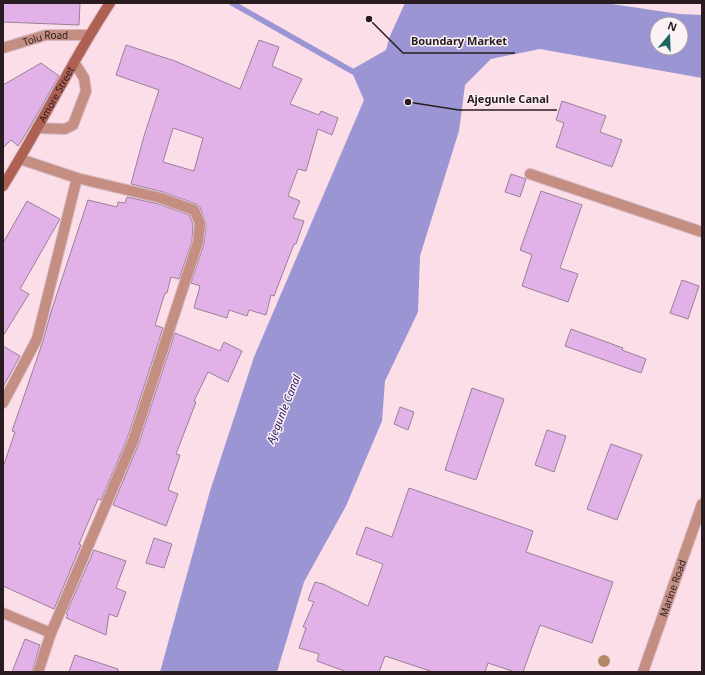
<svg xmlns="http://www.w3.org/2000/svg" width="705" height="675" font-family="'Noto Sans',sans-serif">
<rect width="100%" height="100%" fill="#fcdee8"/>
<!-- water -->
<path fill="#9b95d4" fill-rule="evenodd" d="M 405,3 L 605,3 L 679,14 L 702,15 L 702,78 L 540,49 L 491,59 L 465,85 L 459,131 L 420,256 L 418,312 L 385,381 L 382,421 L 346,506 L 304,582 L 277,672 L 160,672 L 210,491 L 254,357 L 364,100 L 351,70 L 386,50 L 390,36 ZM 657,24 L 681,24 L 681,48 L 657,48 Z"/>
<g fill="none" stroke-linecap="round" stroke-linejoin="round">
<!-- stream -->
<path stroke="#9b95d4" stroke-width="5.5" d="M 232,3 L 357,74"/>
</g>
<!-- building -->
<g fill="#e1b1e8" stroke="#98829a" fill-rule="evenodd">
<path d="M 3,3 L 80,3 L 79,25 L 3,22 Z"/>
<path d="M 259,40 L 279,47 L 272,66 L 302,79 L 290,104 L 319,115 L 321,111 L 338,118 L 332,135 L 318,129 L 306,171 L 298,169 L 288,196 L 300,201 L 293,218 L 304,221 L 296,244 L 294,244 L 274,296 L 271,295 L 266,315 L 249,310 L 247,316 L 229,310 L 227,318 L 194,308 L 200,286 L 191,283 L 204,244 L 206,224 L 200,207 L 196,204 L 163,192 L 131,184 L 144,136 L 159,90 L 116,75 L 126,45 L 175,61 L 240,89 ZM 173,128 L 203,138 L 194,171 L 163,162 Z"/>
<path d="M 41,63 L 59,76 L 27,132 L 18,146 L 11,140 L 3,148 L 3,85 Z"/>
<path d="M 562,101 L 606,116 L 600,132 L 622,140 L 612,167 L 556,147 L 564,123 L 556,120 Z"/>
<path d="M 511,174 L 526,179 L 520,197 L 505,192 Z"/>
<path d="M 541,191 L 582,205 L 560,268 L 578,274 L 568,302 L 522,286 L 532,255 L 520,250 Z"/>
<path d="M 127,197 L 159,204 L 189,215 L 193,224 L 192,241 L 179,279 L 171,277 L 167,293 L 165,293 L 155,325 L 163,328 L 127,439 L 101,500 L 98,499 L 79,544 L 81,545 L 54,609 L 3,586 L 3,467 L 15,432 L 12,431 L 43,341 L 51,312 L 88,200 L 117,207 L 118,202 L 125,203 Z"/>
<path d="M 27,201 L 60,219 L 20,289 L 29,294 L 3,336 L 3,243 Z"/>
<path d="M 682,280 L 699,286 L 688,319 L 670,313 Z"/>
<path d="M 571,329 L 623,348 L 622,350 L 646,359 L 641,373 L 565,346 Z"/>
<path d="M 175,333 L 220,351 L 224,342 L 242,351 L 228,382 L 208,372 L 194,401 L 196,402 L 176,454 L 180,455 L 168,490 L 178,494 L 166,526 L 113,505 L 139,443 Z"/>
<path d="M 3,346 L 20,356 L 3,387 Z"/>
<path d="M 472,388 L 504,399 L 476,480 L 445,470 Z"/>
<path d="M 400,407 L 414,412 L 408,430 L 394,424 Z"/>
<path d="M 547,430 L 566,436 L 554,472 L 535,465 Z"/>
<path d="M 611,444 L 642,455 L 617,520 L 587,509 Z"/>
<path d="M 409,488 L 533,531 L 526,552 L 613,582 L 592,643 L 540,625 L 523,672 L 515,672 L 488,663 L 485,672 L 433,672 L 385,656 L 379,672 L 347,672 L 317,661 L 319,654 L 299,648 L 306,628 L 303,627 L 314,602 L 308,600 L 315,582 L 323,584 L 368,606 L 383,564 L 356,554 L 366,527 L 392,537 Z"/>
<path d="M 154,538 L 172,544 L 164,568 L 146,563 Z"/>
<path d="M 94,550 L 126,561 L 116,588 L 126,592 L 117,617 L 109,614 L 106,635 L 66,618 L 68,615 L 66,614 Z"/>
<path d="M 25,639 L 40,645 L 32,672 L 12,672 Z"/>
<path d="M 75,655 L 118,669 L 118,672 L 69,672 Z"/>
</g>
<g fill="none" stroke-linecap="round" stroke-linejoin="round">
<!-- lane casing -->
<g stroke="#d6bbc4" stroke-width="12">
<g id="lane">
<path d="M 37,128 L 65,129 L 73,125 L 86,91 L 84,78 L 74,62"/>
<path d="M 530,174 L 702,232"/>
</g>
</g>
<!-- street casing -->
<g stroke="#d6bbc4" stroke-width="12">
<g id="street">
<path id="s1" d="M 3,48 L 46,35 L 89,35"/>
<path d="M 20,159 L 77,178 L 161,198 L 194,210 L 200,223 L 198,242 L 133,441 L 51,633 L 38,672"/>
<path d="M 3,403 L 37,339 L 77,178"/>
<path d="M 3,613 L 51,633"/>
<path id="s2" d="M 643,672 L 702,504"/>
</g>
</g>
<!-- secondary casing -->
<g stroke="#d6bbc4" stroke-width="12">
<g id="secondary">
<path id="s3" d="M 3,186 C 41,126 71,62 110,3"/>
</g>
</g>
<!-- lane -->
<use href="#lane" stroke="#c48e83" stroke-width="10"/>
<!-- street -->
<use href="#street" stroke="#c48e83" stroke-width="10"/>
<!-- secondary -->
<use href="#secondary" stroke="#ae6153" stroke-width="10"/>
</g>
<!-- trees -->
<circle fill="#b28968" cx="604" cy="661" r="6"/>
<g text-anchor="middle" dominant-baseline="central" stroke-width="3" stroke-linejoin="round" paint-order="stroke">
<!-- street labels -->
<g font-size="10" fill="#291c20" stroke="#faf2f5">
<text stroke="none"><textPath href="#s1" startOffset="44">Tolu Road</textPath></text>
<text stroke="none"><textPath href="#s3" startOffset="106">Amore Street</textPath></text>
<text stroke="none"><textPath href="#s2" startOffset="89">Marine Road</textPath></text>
</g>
<!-- water labels -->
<g font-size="11" font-style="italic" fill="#2c1962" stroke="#faf2f5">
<text transform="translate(283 409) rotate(-68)">Ajegunle Canal</text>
</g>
</g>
<!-- callouts -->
<path fill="none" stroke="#291c20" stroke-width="1.5" d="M369 19L403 53H515M408 102L459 110H557"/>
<g fill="#291c20" stroke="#faf2f5" stroke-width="1.5">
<circle cx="369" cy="19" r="4"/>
<circle cx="408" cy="102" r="4"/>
</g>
<g font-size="11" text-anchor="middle" font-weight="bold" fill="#291c20" stroke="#faf2f5" stroke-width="3" stroke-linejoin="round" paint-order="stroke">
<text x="459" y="45">Boundary Market</text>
<text x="508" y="103">Ajegunle Canal</text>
</g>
<!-- border -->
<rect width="705" height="675" fill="none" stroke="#291c20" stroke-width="8"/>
<!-- north arrow -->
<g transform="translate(669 36) rotate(19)"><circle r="19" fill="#faf2f5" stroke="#a69ca0"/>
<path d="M0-3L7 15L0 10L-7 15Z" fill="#1c6760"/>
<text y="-6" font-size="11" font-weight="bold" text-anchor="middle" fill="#291c20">N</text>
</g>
</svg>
